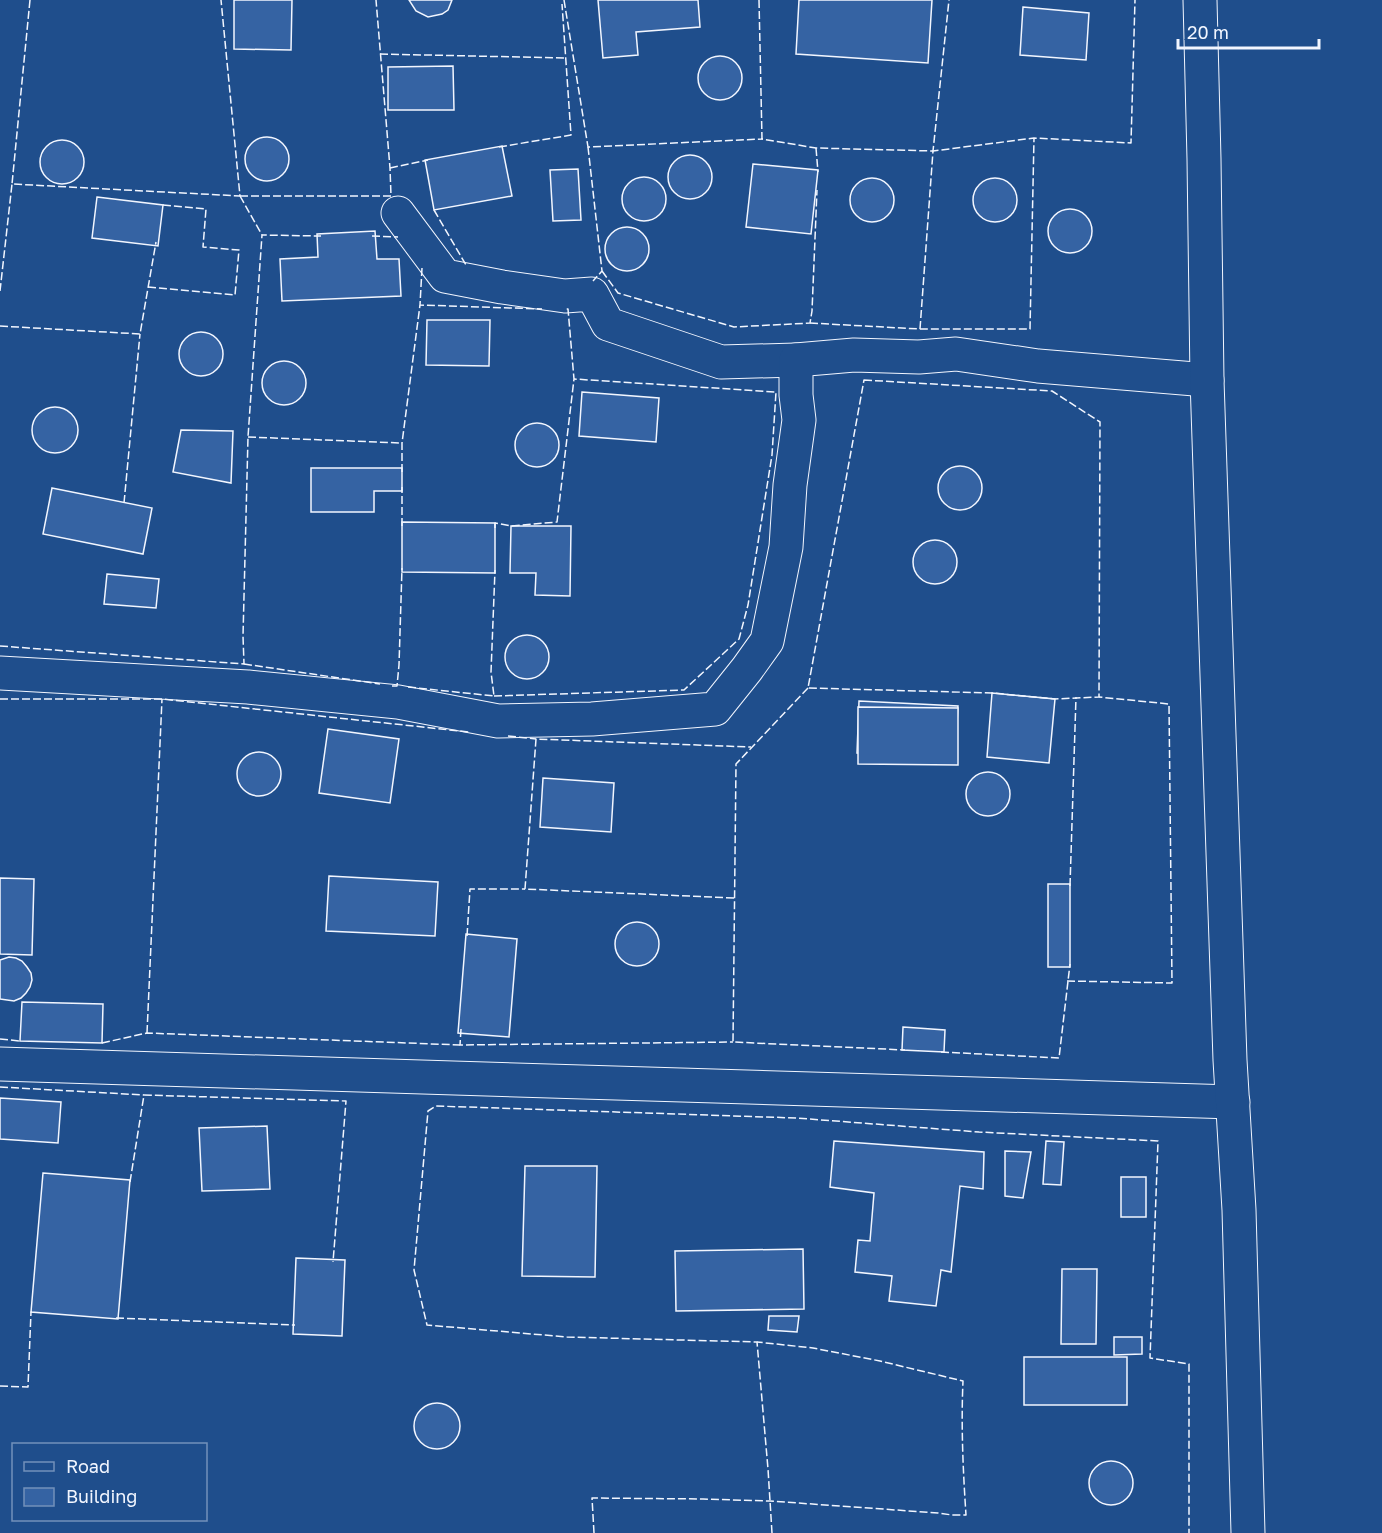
<svg xmlns="http://www.w3.org/2000/svg" width="1382" height="1533" font-family="'Golos Text',sans-serif">
<rect width="100%" height="100%" fill="#1f4e8c"/>
<!-- building -->
<g fill="#3563a3" stroke="#f2f6ff" stroke-width="1.5">
<path d="M 234,0 L 292,0 L 291,50 L 234,49 Z"/>
<path d="M 409,0 L 452,0 L 448,10 L 442,14 L 428,17 L 416,11 Z"/>
<path d="M 598,0 L 698,0 L 700,27 L 636,32 L 638,55 L 603,58 Z"/>
<path d="M 799,0 L 932,0 L 928,63 L 796,54 Z"/>
<path d="M 1023,7 L 1089,13 L 1086,60 L 1020,55 Z"/>
<circle cx="720" cy="78" r="22"/>
<path d="M 453,66 L 454,110 L 388,110 L 388,67 Z"/>
<circle cx="267" cy="159" r="22"/>
<circle cx="62" cy="162" r="22"/>
<path d="M 502,146 L 512,196 L 434,210 L 425,160 Z"/>
<circle cx="690" cy="177" r="22"/>
<path d="M 753,164 L 818,170 L 811,234 L 746,227 Z"/>
<path d="M 578,169 L 581,220 L 553,221 L 550,170 Z"/>
<circle cx="644" cy="199" r="22"/>
<circle cx="995" cy="200" r="22"/>
<circle cx="872" cy="200" r="22"/>
<path d="M 97,197 L 163,205 L 158,246 L 92,238 Z"/>
<circle cx="1070" cy="231" r="22"/>
<circle cx="627" cy="249" r="22"/>
<path d="M 375,231 L 377,259 L 399,259 L 401,296 L 282,301 L 280,259 L 318,257 L 317,234 Z"/>
<path d="M 427,320 L 490,320 L 489,366 L 426,365 Z"/>
<circle cx="201" cy="354" r="22"/>
<circle cx="284" cy="383" r="22"/>
<path d="M 582,392 L 659,398 L 656,442 L 579,436 Z"/>
<circle cx="55" cy="430" r="23"/>
<circle cx="537" cy="445" r="22"/>
<path d="M 181,430 L 233,431 L 231,483 L 173,472 Z"/>
<circle cx="960" cy="488" r="22"/>
<path d="M 311,468 L 402,468 L 402,491 L 374,491 L 374,512 L 311,512 Z"/>
<path d="M 52,488 L 152,508 L 143,554 L 43,534 Z"/>
<path d="M 402,522 L 495,523 L 495,573 L 402,572 Z"/>
<path d="M 511,526 L 571,526 L 570,596 L 535,595 L 536,573 L 510,573 Z"/>
<circle cx="935" cy="562" r="22"/>
<path d="M 107,574 L 159,579 L 156,608 L 104,604 Z"/>
<circle cx="527" cy="657" r="22"/>
<path d="M 992,693 L 1055,699 L 1049,763 L 987,757 Z"/>
<path d="M 859,701 L 958,706 L 955,757 L 857,753 Z"/>
<path d="M 858,707 L 958,708 L 958,765 L 858,764 Z"/>
<path d="M 328,729 L 399,739 L 390,803 L 319,793 Z"/>
<circle cx="259" cy="774" r="22"/>
<circle cx="988" cy="794" r="22"/>
<path d="M 543,778 L 614,783 L 611,832 L 540,827 Z"/>
<path d="M 329,876 L 438,882 L 435,936 L 326,931 Z"/>
<path d="M 0,878 L 34,879 L 32,955 L 0,954 Z"/>
<rect x="1048" y="884" width="22" height="83"/>
<circle cx="637" cy="944" r="22"/>
<path d="M 466,934 L 517,939 L 509,1037 L 458,1033 Z"/>
<path d="M 9,957 L 16,958 L 22,961 L 27,967 L 31,973 L 32,980 L 30,987 L 26,993 L 21,998 L 14,1001 L 0,999 L 0,960 Z"/>
<path d="M 22,1002 L 103,1004 L 102,1043 L 20,1041 Z"/>
<path d="M 903,1027 L 945,1030 L 944,1052 L 902,1050 Z"/>
<path d="M 0,1098 L 61,1102 L 58,1143 L 0,1139 Z"/>
<path d="M 267,1126 L 270,1189 L 202,1191 L 199,1128 Z"/>
<path d="M 834,1141 L 984,1152 L 983,1189 L 960,1186 L 951,1272 L 941,1270 L 936,1306 L 889,1301 L 892,1276 L 855,1272 L 858,1240 L 870,1241 L 874,1193 L 830,1187 Z"/>
<path d="M 1046,1141 L 1064,1142 L 1061,1185 L 1043,1184 Z"/>
<path d="M 1005,1151 L 1031,1152 L 1023,1198 L 1005,1196 Z"/>
<path d="M 525,1166 L 597,1166 L 595,1277 L 522,1276 Z"/>
<path d="M 43,1173 L 130,1180 L 118,1319 L 31,1312 Z"/>
<rect x="1121" y="1177" width="25" height="40"/>
<path d="M 803,1249 L 804,1309 L 676,1311 L 675,1251 Z"/>
<path d="M 296,1258 L 345,1260 L 342,1336 L 293,1334 Z"/>
<path d="M 1062,1269 L 1097,1269 L 1096,1344 L 1061,1344 Z"/>
<path d="M 769,1316 L 799,1316 L 797,1332 L 768,1330 Z"/>
<path d="M 1114,1337 L 1142,1337 L 1142,1354 L 1114,1355 Z"/>
<rect x="1024" y="1357" width="103" height="48"/>
<circle cx="437" cy="1426" r="23"/>
<circle cx="1111" cy="1483" r="22"/>
</g>
<g fill="none" stroke-linecap="round" stroke-linejoin="round">
<!-- minor casing -->
<g stroke="#f2f6ff" stroke-width="35">
<g id="minor">
<path d="M 398,213 L 445,276 L 502,287 L 565,296 L 592,294 L 608,324 L 721,362 L 796,360"/>
<path d="M 0,673 L 248,687 L 398,702 L 498,721 L 592,719 L 715,709 L 747,669 L 767,641 L 786,547 L 790,485 L 799,420 L 796,395 L 796,360 L 854,355 L 919,357 L 956,354 L 1038,366 L 1207,380"/>
<path d="M 0,1064 L 1233,1102"/>
</g>
</g>
<!-- tertiary casing -->
<g stroke="#f2f6ff" stroke-width="35">
<path id="tertiary" d="M 1200,0 L 1204,159 L 1207,380 L 1230,1060 L 1239,1210 L 1248,1533"/>
</g>
<!-- minor -->
<use href="#minor" stroke="#1f4e8c" stroke-width="33"/>
<!-- tertiary -->
<use href="#tertiary" stroke="#1f4e8c" stroke-width="33"/>
<!-- fence -->
<g stroke="#f2f6ff" stroke-width="1.5" stroke-dasharray="8 3" stroke-linecap="butt">
<path d="M 30,0 L 12,184 L 240,196 L 221,0"/>
<path d="M 564,0 L 588,147 L 762,139 L 762,138"/>
<path d="M 759,0 L 762,139 L 816,148 L 933,151 L 949,0"/>
<path d="M 380,54 L 565,58"/>
<path d="M 499,147 L 571,135 L 562,4"/>
<path d="M 588,147 L 602,271 L 593,281"/>
<path d="M 816,148 L 818,172"/>
<path d="M 390,168 L 428,160"/>
<path d="M 240,196 L 391,196 L 390,168 L 376,0"/>
<path d="M 240,196 L 262,235"/>
<path d="M 434,210 L 466,265 L 468,265"/>
<path d="M 372,236 L 398,237"/>
<path d="M 422,268 L 420,305 L 542,309"/>
<path d="M 602,271 L 618,293 L 734,327 L 810,323 L 812,311 L 817,190"/>
<path d="M 148,287 L 235,295 L 239,250 L 203,247 L 206,209 L 163,205"/>
<path d="M 0,291 L 12,184"/>
<path d="M 810,323 L 920,329 L 1030,329 L 1034,138"/>
<path d="M 0,326 L 140,334 L 156,242"/>
<path d="M 920,329 L 933,151 L 1034,138 L 1131,143 L 1135,0"/>
<path d="M 864,380 L 1052,391 L 1100,422 L 1099,697 L 1055,699 L 992,693 L 808,688 Z"/>
<path d="M 248,437 L 402,443"/>
<path d="M 402,472 L 402,443 L 420,305"/>
<path d="M 124,503 L 140,334"/>
<path d="M 402,526 L 402,487"/>
<path d="M 495,528 L 495,523 L 511,526 L 557,522 L 574,379 L 568,309 L 566,309"/>
<path d="M 0,646 L 244,664 L 243,636 L 248,437 L 262,235 L 321,236"/>
<path d="M 244,664 L 380,684"/>
<path d="M 392,686 L 397,686 L 399,665 L 402,568"/>
<path d="M 408,687 L 494,696 L 491,672 L 495,570"/>
<path d="M 808,688 L 736,764 L 733,1042 L 905,1050"/>
<path d="M 494,696 L 684,690 L 739,639 L 748,605 L 772,455 L 776,392 L 574,379"/>
<path d="M 0,699 L 162,699 L 469,732"/>
<path d="M 508,736 L 536,739"/>
<path d="M 1070,886 L 1076,697"/>
<path d="M 734,898 L 525,889 L 536,739 L 751,747"/>
<path d="M 467,936 L 470,889 L 525,889"/>
<path d="M 1067,981 L 1172,983 L 1169,704 L 1099,697"/>
<path d="M 461,1029 L 460,1045 L 733,1042"/>
<path d="M 147,1033 L 162,699"/>
<path d="M 0,1039 L 20,1041"/>
<path d="M 102,1043 L 147,1033 L 460,1045"/>
<path d="M 941,1052 L 1059,1058 L 1070,964"/>
<path d="M 0,1087 L 144,1095"/>
<path d="M 130,1182 L 144,1095 L 346,1101 L 333,1262"/>
<path d="M 116,1318 L 295,1325"/>
<path d="M 0,1386 L 28,1387 L 31,1312 L 32,1312"/>
<path d="M 594,1533 L 592,1498 L 703,1499 L 770,1501 L 938,1513 L 952,1515 L 966,1515 C 963,1470 961,1426 963,1381 L 880,1361 L 813,1348 L 757,1342"/>
<path d="M 772,1533 L 768,1469 L 757,1342 L 567,1337 L 427,1325 L 414,1270 L 428,1111 L 436,1106 L 796,1118 L 979,1132 L 1158,1141 L 1150,1358 L 1189,1364 L 1189,1533"/>
</g>
</g>
<!-- legend -->
<rect x="12" y="1443" width="195" height="78" fill="#1f4e8c" stroke="#7391ba" stroke-width="1.5"/>
<rect x="24" y="1462" width="30" height="9" fill="#1f4e8c" stroke="#7391ba" stroke-width="1.5"/>
<text x="66" y="1473" font-size="18" fill="#f2f6ff">Road</text>
<rect x="24" y="1488" width="30" height="18" fill="#3563a3" stroke="#7391ba" stroke-width="1.5"/>
<text x="66" y="1503" font-size="18" fill="#f2f6ff">Building</text>
<!-- scale -->
<path d="M1178 39v9h141v-9" fill="none" stroke="#f2f6ff" stroke-width="3"/>
<text x="1187" y="39" font-size="18" fill="#f2f6ff" stroke="#1f4e8c" stroke-width="4.5" paint-order="stroke">20 m</text>
</svg>
